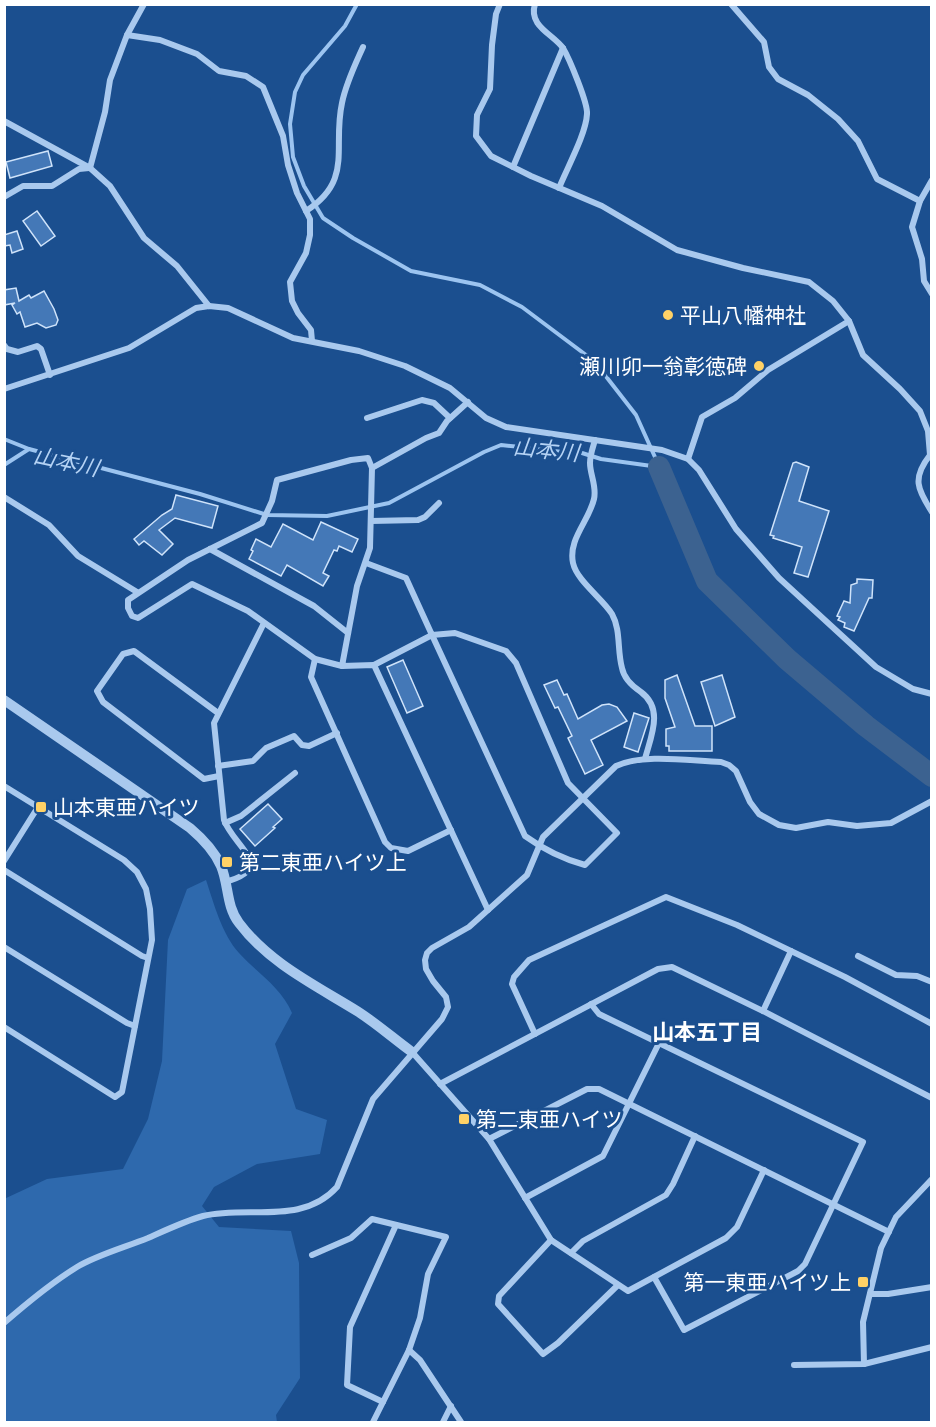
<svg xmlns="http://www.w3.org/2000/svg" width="936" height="1427" font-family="Poppins,'Noto Sans JP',sans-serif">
<rect width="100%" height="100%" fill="#1b4f8f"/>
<!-- green -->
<path fill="#2e69ad" d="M 206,880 C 214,904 222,934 239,953 C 257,973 281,987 292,1013 L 275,1044 L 296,1109 L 327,1120 L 320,1154 L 257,1164 L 214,1187 L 202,1206 L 219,1227 L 291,1231 L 299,1263 L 300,1378 L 276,1415 L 277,1422 L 5,1422 L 4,1199 L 47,1179 L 123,1169 L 148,1119 L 162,1061 L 168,940 L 187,889 Z"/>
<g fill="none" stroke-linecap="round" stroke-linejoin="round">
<!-- stream -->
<g stroke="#9cc4f0" stroke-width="4">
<path d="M 357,4 L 345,26 L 303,75 L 295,92 L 290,124 L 293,157 L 304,186 L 323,218 L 353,238 L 411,271 L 480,285 L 522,307 L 594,361 L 636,415 L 659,466"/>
<path d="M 4,439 L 29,449"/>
<path d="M 4,465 L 29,449 L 200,494 L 267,515 L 327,516 L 389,503 L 484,452 L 501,445 L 582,453 L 601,459 L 659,467"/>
</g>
<!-- river -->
<path stroke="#3c6290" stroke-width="22" d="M 659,467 L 707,581 L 787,659 L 866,726 L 932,776"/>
</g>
<!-- building -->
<g fill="#4478b7" stroke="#cfe3fa" stroke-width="1.5">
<path d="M 48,151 L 52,166 L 10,178 L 6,162 Z"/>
<path d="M 37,211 L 55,236 L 41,246 L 23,221 Z"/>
<path d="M 17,231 L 23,249 L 12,253 L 10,245 L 4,246 L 4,235 Z"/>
<path d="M 16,288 L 19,301 L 29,295 L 31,298 L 44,291 L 54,309 L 58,320 L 56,325 L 46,328 L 37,323 L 25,327 L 20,312 L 17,314 L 12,305 L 15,303 L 4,305 L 4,290 Z"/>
<path d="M 796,462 L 809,467 L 799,501 L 829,511 L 808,577 L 794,573 L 802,547 L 773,538 L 774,536 L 770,535 L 793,463 Z"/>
<path d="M 176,495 L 218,506 L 212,528 L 175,518 L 159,530 L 173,544 L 162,555 L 144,541 L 139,545 L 134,539 L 162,515 L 172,509 Z"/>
<path d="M 321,522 L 358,539 L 352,552 L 339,546 L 337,551 L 334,550 L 323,573 L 329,576 L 323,586 L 287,565 L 281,576 L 249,559 L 253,551 L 251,550 L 256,539 L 271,547 L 283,524 L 313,540 Z"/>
<path d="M 857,579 L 873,580 L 872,598 L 869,598 L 854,631 L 844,627 L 845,623 L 838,620 L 840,617 L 837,616 L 844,601 L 850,603 L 851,585 L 857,583 Z"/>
<path d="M 403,660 L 423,706 L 407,713 L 387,667 Z"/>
<path d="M 677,675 L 695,726 L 712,726 L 712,751 L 669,751 L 669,746 L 666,746 L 666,729 L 675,727 L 665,698 L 665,680 Z"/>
<path d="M 722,675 L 735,717 L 715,726 L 701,682 Z"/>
<path d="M 557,680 L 564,695 L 567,694 L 578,719 L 602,705 L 609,704 L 617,707 L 627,721 L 591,740 L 603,765 L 585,774 L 568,738 L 572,736 L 558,707 L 555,708 L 544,685 Z"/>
<path d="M 634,713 L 649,718 L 638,752 L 624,747 Z"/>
<path d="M 268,804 L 282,819 L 273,827 L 275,828 L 255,846 L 240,829 Z"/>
</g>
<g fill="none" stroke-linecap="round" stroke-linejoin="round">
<!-- minor -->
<g stroke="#a9c9ee" stroke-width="6">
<path d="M 500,4 L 496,14 L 492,45 L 490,89 L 477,115 L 476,136 L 491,156 L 531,176 L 602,206 L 677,250 L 743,268 L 809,282 L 833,301 L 849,321 L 863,355 L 900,389 L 920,411 L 928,431 L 930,455 C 912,478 917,489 932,512"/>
<path d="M 535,4 C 528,26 553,34 563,48 C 569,58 588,103 587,114 C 586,134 567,168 559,188"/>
<path d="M 731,4 L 764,42 L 769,67 L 778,79 L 808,95 L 838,119 L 858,141 L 877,179 L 920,201"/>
<path d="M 127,35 L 160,40 L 197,54 L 219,71 L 246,76 L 263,87 L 283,136 L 288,165 L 297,193 L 310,219 L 310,235 L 306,253 L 290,282 L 292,301 L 298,313 L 311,330 L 312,341"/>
<path d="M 4,121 L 90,168 L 110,186 L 144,238 L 177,266 L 209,306"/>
<path d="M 513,167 L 563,48"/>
<path d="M 90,168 L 105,112 L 110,80 L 127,35 L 144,4"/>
<path d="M 932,180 L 920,201 L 912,227 L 922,259 L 924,281 L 932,294"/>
<path d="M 4,197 L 23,186 L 52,186 L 79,169 L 89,168"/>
<path d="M 306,211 C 354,180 332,148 342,103 C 346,83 355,65 363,47"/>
<path d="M 4,345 L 7,349 L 18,352 L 37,346 L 41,349 L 50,375"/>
<path d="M 4,389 L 129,348 L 196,308 L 209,306 L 228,308 L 293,338 L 359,351 L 405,366 L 450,388 L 486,418 L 506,427 L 662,450 L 688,459 L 699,470 L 736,529 L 779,578 L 876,667 L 913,689 L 932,694"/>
<path d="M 468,402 L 447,421 L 439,433 L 426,438 L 372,468 L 370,548 L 357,586 L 342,666 L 374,665 L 488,910"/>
<path d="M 367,418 L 422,400 L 434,403 L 450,418"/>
<path d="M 595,440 C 593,447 590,455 590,463 C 590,475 597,486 594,499 C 589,521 568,539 573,563 C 577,581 602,598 612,614 C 621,630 617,650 622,668 C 624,679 632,686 641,692 C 664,709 651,736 645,759"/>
<path d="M 688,459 L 702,417 L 735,398 L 768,370 L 849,321"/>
<path d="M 4,497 L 49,525 L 78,556 L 137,592"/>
<path d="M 371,521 L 418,520 L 425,517 L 439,503"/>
<path d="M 210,549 L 314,606 L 348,633"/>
<path d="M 366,563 L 406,578 L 432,635 L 525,836 C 543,849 563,859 585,865 L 617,833 L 568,783 L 516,663 L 506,651 L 455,633 L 432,635 L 374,665"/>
<path d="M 315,659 L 311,677 L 385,842 L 391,848 L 408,851 L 451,830"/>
<path d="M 342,666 L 315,659 L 248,611 L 192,584 L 138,618 L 132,616 L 128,608 L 128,600 L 188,560 L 262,523 L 272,501 L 277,480 L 351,460 L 368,458 L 372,468"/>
<path d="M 218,713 L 134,651 L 123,654 L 97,691 L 103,702 L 204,779 L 219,776"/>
<path d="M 218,766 L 253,761 L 266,748 L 294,736 L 302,745 L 309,746 L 337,733"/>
<path d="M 4,786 L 124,860 L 137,872 L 146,889 L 150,909 L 152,940 L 122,1092 L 115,1097 L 4,1027"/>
<path d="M 225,823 L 241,816 L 295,773"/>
<path d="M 4,861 L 38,807"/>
<path d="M 4,870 L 142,956 L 148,958"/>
<path d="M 225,882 C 277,868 234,847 224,820 L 214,723 L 264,623"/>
<path d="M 4,947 L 127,1023 L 135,1026"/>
<path d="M 858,956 L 896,975 L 917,976 L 932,982"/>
<path d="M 591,1004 L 599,1014 L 863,1142 L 805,1264 L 798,1271 L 684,1330 L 654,1277"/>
<path d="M 763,1011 L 791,951"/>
<path d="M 535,1034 L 512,984 L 514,977 L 529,960 L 666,897 L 737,925 L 845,977 L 932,1024"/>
<path d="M 412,1052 L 489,1139 L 551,1240 L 628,1291 L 726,1238 L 737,1227 L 764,1170"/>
<path d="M 440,1084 L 658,969 L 672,967 L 763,1011 L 932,1098"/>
<path d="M 489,1139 L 587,1089 L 599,1089 L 889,1232"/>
<path d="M 525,1198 L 603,1156 L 659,1043"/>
<path d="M 551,1240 L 499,1296 L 498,1304 L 543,1354 L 558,1343 L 618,1285"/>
<path d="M 571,1253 L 583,1241 L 666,1195 L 673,1184 L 695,1136"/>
<path d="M 312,1255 L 351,1238 L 372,1219 L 446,1237 L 428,1274 L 420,1318 L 409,1350 L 373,1422"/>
<path d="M 870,1294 L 888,1294 L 932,1287"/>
<path d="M 4,1323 C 27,1303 51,1283 77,1267 C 97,1255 126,1247 148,1238 C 166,1230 185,1221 203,1216 C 248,1205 302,1226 337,1187 L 373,1099 L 442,1019 L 448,1007 L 446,997 L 433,981 L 426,969 L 425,960 L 427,953 L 432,948 L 469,927 L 527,875 L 543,837 L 616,766 C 644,753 690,761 721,762 L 729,765 L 736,771 L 750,802 L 759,814 L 779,825 L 796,828 L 828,822 L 857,826 L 891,823 L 932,801"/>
<path d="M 409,1350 L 420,1360 L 461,1422"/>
<path d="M 864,1364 L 863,1322 L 881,1248 L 896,1217 L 932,1179"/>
<path d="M 794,1365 L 864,1364 L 932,1347"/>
<path d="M 383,1402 L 347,1385 L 350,1327 L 396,1225"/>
<path d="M 443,1422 L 451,1406"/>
</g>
<!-- tertiary -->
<path stroke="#a9c9ee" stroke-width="10" d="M 4,700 L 190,828 C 203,839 214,850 221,866 C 229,885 226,906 239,923 C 269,963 315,985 357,1011 C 376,1023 394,1039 412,1052"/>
</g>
<!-- markers -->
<g fill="#ffd166" stroke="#1b4f8f" stroke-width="2">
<circle cx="668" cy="315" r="6"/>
<circle cx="759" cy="366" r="6"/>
<rect x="35" y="801" width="12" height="12" rx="3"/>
<rect x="221" y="856" width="12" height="12" rx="3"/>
<rect x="458" y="1113" width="12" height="12" rx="3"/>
<rect x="857" y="1276" width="12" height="12" rx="3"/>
</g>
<g text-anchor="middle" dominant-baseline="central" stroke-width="6" stroke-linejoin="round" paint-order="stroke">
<!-- poi labels -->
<g font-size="21" fill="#fff" stroke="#1b4f8f" text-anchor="start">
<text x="680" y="315">平山八幡神社</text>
<text x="747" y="366" text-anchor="end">瀬川卯一翁彰徳碑</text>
<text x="53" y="807">山本東亜ハイツ</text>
<text x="239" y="862">第二東亜ハイツ上</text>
<text x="476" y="1119">第二東亜ハイツ</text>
<text x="851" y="1282" text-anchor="end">第一東亜ハイツ上</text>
</g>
<!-- water labels -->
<g font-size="22" font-style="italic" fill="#b5d3f5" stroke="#1b4f8f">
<text transform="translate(546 450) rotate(6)">山本川</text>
<text transform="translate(66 462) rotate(12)">山本川</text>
</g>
<!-- neighbourhood labels -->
<g font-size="22" font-weight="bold" fill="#fff" stroke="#1b4f8f">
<text x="707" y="1032">山本五丁目</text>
</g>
</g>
<!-- border -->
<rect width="936" height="1427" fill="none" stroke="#ffffff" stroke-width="12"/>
</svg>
